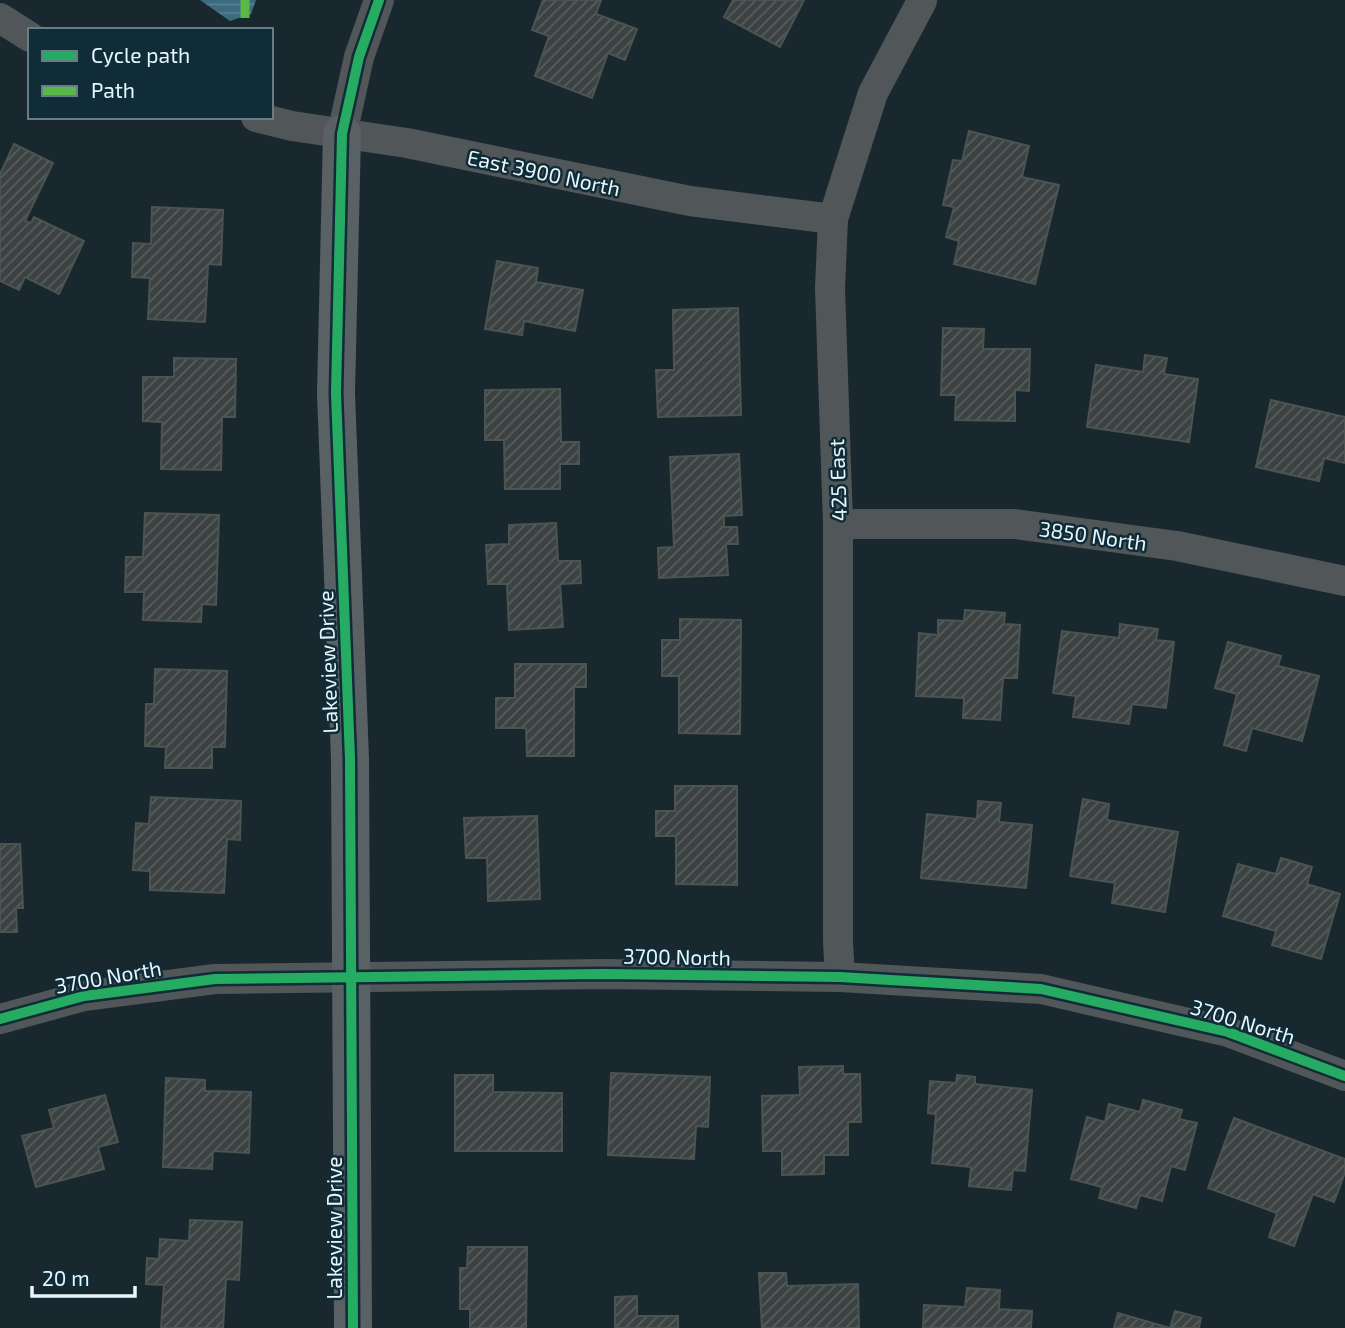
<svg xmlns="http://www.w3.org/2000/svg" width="1345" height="1328" font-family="'Exo 2',sans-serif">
<defs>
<pattern id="water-rules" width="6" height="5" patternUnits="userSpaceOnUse" patternTransform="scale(1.75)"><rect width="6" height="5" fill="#3c6a7e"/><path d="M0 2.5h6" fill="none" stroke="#588091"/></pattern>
<pattern id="building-hatch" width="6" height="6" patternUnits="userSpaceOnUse" patternTransform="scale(1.75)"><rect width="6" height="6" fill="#3b4241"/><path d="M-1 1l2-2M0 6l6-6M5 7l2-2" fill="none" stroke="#575e5e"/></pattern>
</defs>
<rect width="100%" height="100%" fill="#19282e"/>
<!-- water -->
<path fill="url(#water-rules)" d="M 200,0 L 256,0 L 251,14 L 230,21 Z"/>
<!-- building -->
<g fill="url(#building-hatch)" stroke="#4c5451" stroke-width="2">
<path d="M 543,0 L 601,0 L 596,14 L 637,29 L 625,60 L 608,53 L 592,98 L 535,76 L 549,36 L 532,30 Z"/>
<path d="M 733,0 L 804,0 L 780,47 L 724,17 Z"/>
<path d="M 969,131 L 1029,146 L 1022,177 L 1059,185 L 1035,284 L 954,264 L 959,241 L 946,237 L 954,207 L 943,205 L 953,160 L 962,161 Z"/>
<path d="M 14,144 L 53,163 L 25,221 L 31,223 L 34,217 L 84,241 L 59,294 L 25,277 L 19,290 L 0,281 L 0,174 Z"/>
<path d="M 152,207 L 223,210 L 221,265 L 208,264 L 205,322 L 148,319 L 150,278 L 132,277 L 133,243 L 151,244 Z"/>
<path d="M 497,261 L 538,268 L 536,282 L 583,290 L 575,331 L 524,321 L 522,335 L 485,329 Z"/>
<path d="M 738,308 L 741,415 L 658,417 L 656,370 L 674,370 L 673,310 Z"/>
<path d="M 943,328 L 984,329 L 983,349 L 1030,349 L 1029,391 L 1015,390 L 1015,421 L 955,420 L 956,395 L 941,395 Z"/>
<path d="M 1145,355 L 1167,358 L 1164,374 L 1198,379 L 1189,442 L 1087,427 L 1096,365 L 1143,372 Z"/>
<path d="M 174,358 L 236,359 L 235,417 L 222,417 L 221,470 L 161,469 L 162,422 L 143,421 L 143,377 L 174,377 Z"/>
<path d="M 560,389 L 561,442 L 579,442 L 579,464 L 560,464 L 560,489 L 505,489 L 504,440 L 485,440 L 485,390 Z"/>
<path d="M 1271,400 L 1345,417 L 1345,463 L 1324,458 L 1319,481 L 1256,467 Z"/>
<path d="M 739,454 L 742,515 L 724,516 L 724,527 L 737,527 L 738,544 L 726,544 L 728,575 L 659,578 L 658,548 L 674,547 L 670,457 Z"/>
<path d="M 145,513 L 219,515 L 216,605 L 202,604 L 201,622 L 143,620 L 144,592 L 125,592 L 126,557 L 143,557 Z"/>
<path d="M 556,523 L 558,561 L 580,561 L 581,583 L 560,584 L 563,627 L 509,630 L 507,584 L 488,584 L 486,545 L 509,544 L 509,525 Z"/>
<path d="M 965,610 L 1005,613 L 1004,624 L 1020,625 L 1017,678 L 1003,678 L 1000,720 L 963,718 L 964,698 L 916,696 L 919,633 L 938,635 L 938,620 L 964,621 Z"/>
<path d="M 680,619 L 741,620 L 740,734 L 679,733 L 679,676 L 662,676 L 662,640 L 680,640 Z"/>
<path d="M 1120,624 L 1158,629 L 1156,640 L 1174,642 L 1166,708 L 1132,704 L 1129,724 L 1073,717 L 1076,696 L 1053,693 L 1062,631 L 1119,638 Z"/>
<path d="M 1228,642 L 1281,656 L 1278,666 L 1319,676 L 1302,741 L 1252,728 L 1246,751 L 1224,745 L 1237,694 L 1215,688 Z"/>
<path d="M 515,664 L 586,664 L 586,687 L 574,687 L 574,756 L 527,756 L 526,728 L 496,728 L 496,698 L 515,698 Z"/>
<path d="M 155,669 L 227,671 L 225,747 L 212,747 L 212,768 L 165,768 L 166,747 L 145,746 L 146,704 L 154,704 Z"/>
<path d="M 675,786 L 737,786 L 737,885 L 676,884 L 676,836 L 656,836 L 656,811 L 675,811 Z"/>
<path d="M 151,797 L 241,801 L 240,840 L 227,839 L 224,893 L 150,890 L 150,871 L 133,870 L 136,823 L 149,824 Z"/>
<path d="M 1083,799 L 1109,804 L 1107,820 L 1178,832 L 1165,912 L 1112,903 L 1115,883 L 1070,876 Z"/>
<path d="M 978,801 L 1001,803 L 999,822 L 1032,825 L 1026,888 L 921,878 L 927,814 L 977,819 Z"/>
<path d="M 537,816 L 540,899 L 488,901 L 487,858 L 466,858 L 464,818 Z"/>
<path d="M 0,844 L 20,844 L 23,908 L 16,908 L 17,932 L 0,932 Z"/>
<path d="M 1281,858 L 1312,867 L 1307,884 L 1340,894 L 1321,959 L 1272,945 L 1276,931 L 1223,916 L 1238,864 L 1276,874 Z"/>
<path d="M 843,1066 L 843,1074 L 860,1074 L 861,1122 L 848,1122 L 848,1155 L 824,1155 L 824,1174 L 782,1175 L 782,1151 L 763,1151 L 762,1096 L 800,1095 L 799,1067 Z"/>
<path d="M 611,1073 L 710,1077 L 708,1127 L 696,1126 L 694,1159 L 608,1155 Z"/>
<path d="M 455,1075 L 493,1075 L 493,1092 L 562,1093 L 562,1151 L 455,1151 Z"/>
<path d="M 957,1075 L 975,1077 L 975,1084 L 1032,1090 L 1025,1171 L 1013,1170 L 1011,1190 L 969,1186 L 971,1167 L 932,1163 L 936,1114 L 928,1113 L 930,1081 L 956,1083 Z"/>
<path d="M 166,1078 L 205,1080 L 205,1091 L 251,1092 L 249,1153 L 213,1151 L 212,1169 L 163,1167 Z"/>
<path d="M 105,1095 L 118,1142 L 98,1147 L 104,1169 L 36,1187 L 22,1136 L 54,1128 L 49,1110 Z"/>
<path d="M 1143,1100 L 1182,1110 L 1179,1119 L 1197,1123 L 1185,1170 L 1171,1166 L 1162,1201 L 1140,1195 L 1136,1208 L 1099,1198 L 1102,1187 L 1071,1179 L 1087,1117 L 1105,1122 L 1109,1104 L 1140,1112 Z"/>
<path d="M 1234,1118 L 1345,1159 L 1345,1172 L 1334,1202 L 1313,1194 L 1294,1246 L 1269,1237 L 1277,1213 L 1208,1188 Z"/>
<path d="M 190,1220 L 242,1222 L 239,1280 L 226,1279 L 223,1328 L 161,1328 L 164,1285 L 146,1284 L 147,1258 L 159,1259 L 160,1239 L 189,1241 Z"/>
<path d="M 468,1247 L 527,1247 L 526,1328 L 470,1328 L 470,1309 L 460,1309 L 460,1268 L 467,1268 Z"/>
<path d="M 759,1273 L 786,1273 L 787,1286 L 858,1284 L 859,1328 L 762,1328 Z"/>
<path d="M 967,1288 L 1000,1290 L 999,1309 L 1032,1311 L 1031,1328 L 923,1328 L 924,1305 L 965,1307 Z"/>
<path d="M 637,1296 L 637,1316 L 678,1316 L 678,1328 L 615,1328 L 615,1297 Z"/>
<path d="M 1175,1311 L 1201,1318 L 1199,1328 L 1114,1328 L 1118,1313 L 1170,1328 Z"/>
</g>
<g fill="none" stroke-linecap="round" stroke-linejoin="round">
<!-- street -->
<g stroke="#515759" stroke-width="30">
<path d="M 0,18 L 30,37"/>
<path d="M 256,117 L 292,126 L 407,143 L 690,201 L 833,219"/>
<path d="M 342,134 L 359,57 L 379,0"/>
<path d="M 838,524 L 1015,524 L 1177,546 L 1345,581"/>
<path d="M 840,977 L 838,942 L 838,524 L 830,288 L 833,219 L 873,93 L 922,1"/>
<path d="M 0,1019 L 84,996 L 215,979 L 602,974 L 840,977 L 1041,989 L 1228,1032 L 1345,1076"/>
</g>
<!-- secondary -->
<path stroke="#5a6164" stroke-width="38" d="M 342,134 L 336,393 L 350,759 L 353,1328"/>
<!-- quiet -->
<path stroke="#58b947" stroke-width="9" stroke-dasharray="18 9" stroke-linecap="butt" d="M 245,0 L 245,30"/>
<!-- cycleway casing -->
<g stroke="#102c37" stroke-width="15">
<g id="cycleway">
<path d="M 0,1019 L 84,996 L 215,979 L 602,974 L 840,977 L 1041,989 L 1228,1032 L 1345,1076"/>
<path d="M 353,1328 L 350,759 L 336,393 L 342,134 L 359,57 L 379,0"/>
</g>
</g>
<!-- cycleway -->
<use href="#cycleway" stroke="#26ab63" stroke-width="10"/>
</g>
<g text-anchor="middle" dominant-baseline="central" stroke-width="5" stroke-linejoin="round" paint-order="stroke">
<!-- street labels -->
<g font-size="21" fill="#e7f7ff" stroke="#102c37">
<text transform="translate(544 172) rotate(12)">East 3900 North</text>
<text transform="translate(837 480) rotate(-92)">425 East</text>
<text transform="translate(1093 535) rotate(8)">3850 North</text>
<text transform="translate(327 662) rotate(-92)">Lakeview Drive</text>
<text transform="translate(677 956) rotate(1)">3700 North</text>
<text transform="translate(108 976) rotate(-10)">3700 North</text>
<text transform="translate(1243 1021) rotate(17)">3700 North</text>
<text transform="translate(333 1228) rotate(-90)">Lakeview Drive</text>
</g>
</g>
<!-- legend -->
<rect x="28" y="28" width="245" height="91" fill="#102c37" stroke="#667d87" stroke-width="2"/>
<rect x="42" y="51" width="35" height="10" fill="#26ab63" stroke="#667d87" stroke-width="2"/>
<text x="91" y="63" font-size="21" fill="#e7f7ff">Cycle path</text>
<rect x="42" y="86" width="35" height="10" fill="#58b947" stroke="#667d87" stroke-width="2"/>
<text x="91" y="98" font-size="21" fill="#e7f7ff">Path</text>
<!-- scale -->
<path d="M32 1286v10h103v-10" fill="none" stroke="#e7f7ff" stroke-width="3.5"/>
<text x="42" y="1286" font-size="21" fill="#e7f7ff" stroke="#102c37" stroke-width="5" paint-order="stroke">20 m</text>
</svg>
